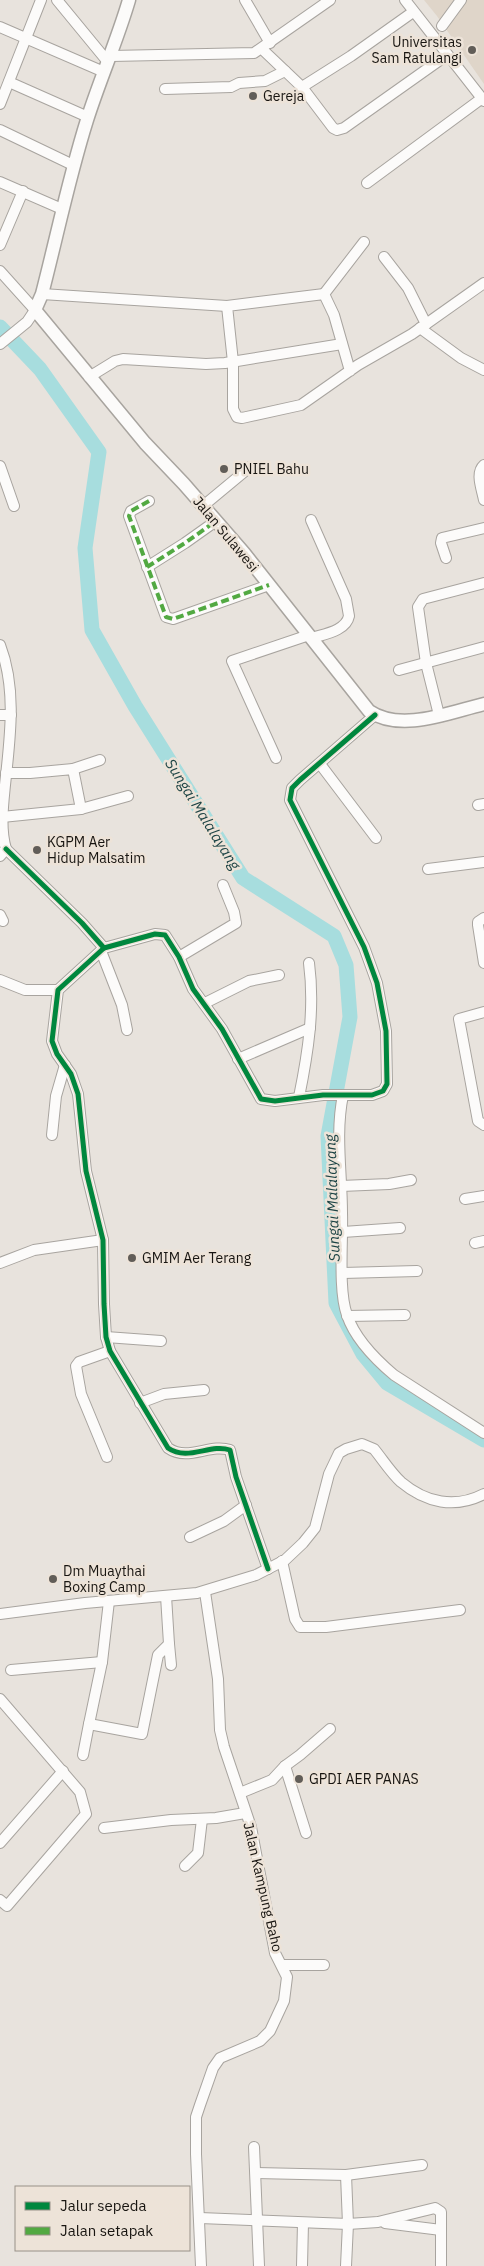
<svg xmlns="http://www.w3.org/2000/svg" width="484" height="2266" font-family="'IBM Plex Sans',sans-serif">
<rect width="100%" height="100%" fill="#e8e3dd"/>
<!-- built -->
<path fill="#dfd5c9" d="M 424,0 L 484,0 L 484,84 L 437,16 Z"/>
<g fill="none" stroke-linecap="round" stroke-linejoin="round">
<!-- river -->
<path stroke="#a7ddde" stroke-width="15" d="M 0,327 L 40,369 L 99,452 L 85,548 L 92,630 L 135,706 L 243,878 L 334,936 L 346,965 L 350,1017 L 328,1136 L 336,1303 L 363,1354 L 387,1383 L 484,1440"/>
<!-- minor casing -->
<g stroke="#a8a49f" stroke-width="12">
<g id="minor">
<path d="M 57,0 L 108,62"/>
<path d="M 245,0 L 270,43"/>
<path d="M 405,0 L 484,101"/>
<path d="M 442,26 L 461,0"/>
<path d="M 0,27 L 104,72"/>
<path d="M 262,49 L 302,87 L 333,128 L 337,130 L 344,128 L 447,55"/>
<path d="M 111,56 L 254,53 L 330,0"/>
<path d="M 9,82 L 88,117"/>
<path d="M 302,87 L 351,56 L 413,12"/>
<path d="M 165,89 L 231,87 L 239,83 L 265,81 L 285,71"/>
<path d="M 0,104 L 41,0"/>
<path d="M 0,130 L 73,165"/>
<path d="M 0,182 L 62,209"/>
<path d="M 367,183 L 481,99"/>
<path d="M 0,245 L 23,191"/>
<path d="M 384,257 L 408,288 L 426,324"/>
<path d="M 0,271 L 35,310 L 27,322 L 0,344"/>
<path d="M 42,294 L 227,306"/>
<path d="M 324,294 L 364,242"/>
<path d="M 420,328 L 461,358 L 484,370"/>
<path d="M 350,371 L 334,315 L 324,294 L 227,306 L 233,362 L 233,409 L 237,417 L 242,418 L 301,405 L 358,365 L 412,334 L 484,283"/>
<path d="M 89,377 L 115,361 L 123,359 L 206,364 L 225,363 L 342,344"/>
<path d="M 484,465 C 475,473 482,489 484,500"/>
<path d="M 0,466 L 14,506"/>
<path d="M 149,501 L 131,511 L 129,516 L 166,617 L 173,619 L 269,585"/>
<path d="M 203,506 L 250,467"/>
<path d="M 311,520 L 346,599 L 349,616 C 346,631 324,634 312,638"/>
<path d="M 446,558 L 441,543 L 442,538 L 484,528"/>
<path d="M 147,567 L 185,543 L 216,521"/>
<path d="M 0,645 C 17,689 10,738 5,785 C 3,805 0,829 6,849 L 0,856"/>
<path d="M 399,670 L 484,647"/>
<path d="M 0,715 L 11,715"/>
<path d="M 439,715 L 426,663 L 418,607 L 423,599 L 484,583"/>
<path d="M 276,758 L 232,661 L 309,635"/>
<path d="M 320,764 L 376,838"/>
<path d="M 73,769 L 100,760"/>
<path d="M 478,805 L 484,804"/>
<path d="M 81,809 L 128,796"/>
<path d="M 2,817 L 81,809 L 73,769 L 30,773 L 6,773"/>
<path d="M 6,849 L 82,923 L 104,948 L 58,990 L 52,1041 L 57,1054 L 71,1074 L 78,1094 L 86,1171 L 103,1240 L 104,1304 L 106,1337 L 110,1351 L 168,1448 C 188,1462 210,1443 230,1450 L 236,1477 L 268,1569"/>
<path d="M 428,869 L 484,862"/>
<path d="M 0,915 L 3,921"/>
<path d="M 484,918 L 478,922 L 478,925 L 484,963"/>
<path d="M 104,948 L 155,934 L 165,935 L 179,957 L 193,989 L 222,1029 L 261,1099 L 275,1101 L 323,1095 L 372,1095 L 383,1091 L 387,1084 L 386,1031 L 377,983 L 364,947 L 290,800 L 292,788 L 300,780 L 375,715"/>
<path d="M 101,951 L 122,1005 L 127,1030"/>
<path d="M 179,957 L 236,923 L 234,912 L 223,885"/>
<path d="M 0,980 L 25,990 L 58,990"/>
<path d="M 205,1003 L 249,981 L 279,975"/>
<path d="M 484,1012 L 459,1019 L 478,1121 L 484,1125"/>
<path d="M 238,1059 L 310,1028"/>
<path d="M 343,1095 C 335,1134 342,1174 342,1213 C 343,1241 338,1290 347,1315 C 355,1339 375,1359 394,1375 L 484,1433"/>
<path d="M 299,1097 C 308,1053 315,1009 309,963"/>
<path d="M 52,1135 L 56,1096 L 65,1065"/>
<path d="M 341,1186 L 389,1184 L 411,1180"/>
<path d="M 465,1199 L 484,1196"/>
<path d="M 343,1232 L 400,1228"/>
<path d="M 475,1243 L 484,1241"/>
<path d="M 0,1263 L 34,1250 L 103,1240"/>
<path d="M 343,1273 L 417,1271"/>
<path d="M 347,1316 L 405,1315"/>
<path d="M 106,1337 L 161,1341"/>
<path d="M 140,1403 L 164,1394 L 204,1390"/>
<path d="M 107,1457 L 81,1394 L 76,1366 L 79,1362 L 110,1351"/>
<path d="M 190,1537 L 224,1521 L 246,1505"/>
<path d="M 282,1561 L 295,1619 L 300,1627 L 326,1627 L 460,1610"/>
<path d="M 109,1601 L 102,1662 L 89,1724 L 142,1734 L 158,1655 L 169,1644 L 166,1596"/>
<path d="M 0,1614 L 85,1603 L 197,1593 L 256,1575 L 285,1560 L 303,1543 L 315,1528 L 329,1474 L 339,1453 L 346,1449 L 362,1444 L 374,1449 C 383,1460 391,1473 401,1482 C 426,1503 455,1509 484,1494"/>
<path d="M 169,1644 L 171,1665"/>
<path d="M 11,1670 L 102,1662"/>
<path d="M 0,1699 L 80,1792 L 86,1814 L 7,1906 L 0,1900"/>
<path d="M 83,1755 L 89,1724"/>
<path d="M 285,1766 L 306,1833"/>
<path d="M 240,1793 L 272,1780 L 285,1766 L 300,1755 L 330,1729"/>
<path d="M 104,1828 L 171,1820 L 216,1818 L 245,1813"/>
<path d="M 0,1843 L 63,1771"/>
<path d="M 185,1866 L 198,1853 L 202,1819"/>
<path d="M 283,1965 L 324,1965"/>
<path d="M 254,2147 L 259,2266"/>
<path d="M 256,2173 L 346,2175 L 422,2165"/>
<path d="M 200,2218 L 348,2224 L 378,2222 L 435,2208 L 441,2212 L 441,2266"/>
<path d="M 385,2223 L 441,2230"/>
<path d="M 201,2266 L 196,2154 L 196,2117 L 200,2105 L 213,2068 L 220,2058 L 260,2041 L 270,2031 L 284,2001 L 287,1977 L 275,1953 L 251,1827 L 224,1747 L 220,1730 L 218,1679 L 205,1592"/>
<path d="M 302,2266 L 303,2223"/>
<path d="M 346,2266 L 348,2224 L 346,2175"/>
</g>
</g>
<!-- major casing -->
<g stroke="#a8a49f" stroke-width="15">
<path id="major" d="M 129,0 C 117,41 100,79 87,120 C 69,177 57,236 42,294 L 35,310 L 145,443 L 184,484 L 244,553 L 369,711 C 401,733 450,712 484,704"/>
</g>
<!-- minor -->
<use href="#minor" stroke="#fcfbfa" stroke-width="10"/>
<!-- major -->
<use href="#major" stroke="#fcfbfa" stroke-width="12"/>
<!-- quiet -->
<g stroke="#52a942" stroke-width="4" stroke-dasharray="8 4" stroke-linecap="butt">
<path d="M 149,501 L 131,511 L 129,516 L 166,617 L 173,619 L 269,585"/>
<path d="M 147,567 L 185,543 L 216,521"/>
</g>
<!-- cycleway casing -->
<g stroke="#ede3d8" stroke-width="8">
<g id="cycleway">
<path d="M 6,849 L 82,923 L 104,948 L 58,990 L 52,1041 L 57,1054 L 71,1074 L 78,1094 L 86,1171 L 103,1240 L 104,1304 L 106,1337 L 110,1351 L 168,1448 C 188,1462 210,1443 230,1450 L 236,1477 L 268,1569"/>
<path d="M 104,948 L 155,934 L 165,935 L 179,957 L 193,989 L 222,1029 L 261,1099 L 275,1101 L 323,1095 L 372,1095 L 383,1091 L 387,1084 L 386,1031 L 377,983 L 364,947 L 290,800 L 292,788 L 300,780 L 375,715"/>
</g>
</g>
<!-- cycleway -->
<use href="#cycleway" stroke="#00873e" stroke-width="5"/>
</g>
<!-- markers -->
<g fill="#615d58" stroke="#ede3d8" stroke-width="2">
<circle cx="472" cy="50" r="5"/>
<circle cx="253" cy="96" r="5"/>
<circle cx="224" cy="469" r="5"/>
<circle cx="37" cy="850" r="5"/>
<circle cx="132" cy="1258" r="5"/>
<circle cx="53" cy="1579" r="5"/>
<circle cx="299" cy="1779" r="5"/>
</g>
<g text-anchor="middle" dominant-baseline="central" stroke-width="5" stroke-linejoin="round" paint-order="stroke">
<!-- poi labels -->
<g font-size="14" fill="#181511" stroke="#ede3d8" text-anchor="start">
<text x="462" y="42" text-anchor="end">Universitas<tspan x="462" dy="16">Sam Ratulangi</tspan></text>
<text x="263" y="96">Gereja</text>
<text x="234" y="469">PNIEL Bahu</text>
<text x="47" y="842">KGPM Aer<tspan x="47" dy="16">Hidup Malsatim</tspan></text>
<text x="142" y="1258">GMIM Aer Terang</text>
<text x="63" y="1571">Dm Muaythai<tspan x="63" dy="16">Boxing Camp</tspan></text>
<text x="309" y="1779">GPDI AER PANAS</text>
</g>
<!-- street labels -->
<g font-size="14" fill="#181511" stroke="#ede3d8">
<text transform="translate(226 534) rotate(50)">Jalan Sulawesi</text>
<text transform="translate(263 1887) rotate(77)">Jalan Kampung Baho</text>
</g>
<!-- water labels -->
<g font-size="15" font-style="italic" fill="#1d4445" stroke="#ede3d8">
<text transform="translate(203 814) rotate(58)">Sungai Malalayang</text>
<text transform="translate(332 1198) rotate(-92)">Sungai Malalayang</text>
</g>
</g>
<!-- legend -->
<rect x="15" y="2186" width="175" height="65" fill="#ede3d8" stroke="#989188"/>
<rect x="25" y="2202" width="25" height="8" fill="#00873e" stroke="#989188"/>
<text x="60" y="2211" font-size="15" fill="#181511">Jalur sepeda</text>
<rect x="25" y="2227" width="25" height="8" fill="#52a942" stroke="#989188"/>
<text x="60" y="2236" font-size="15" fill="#181511">Jalan setapak</text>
</svg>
